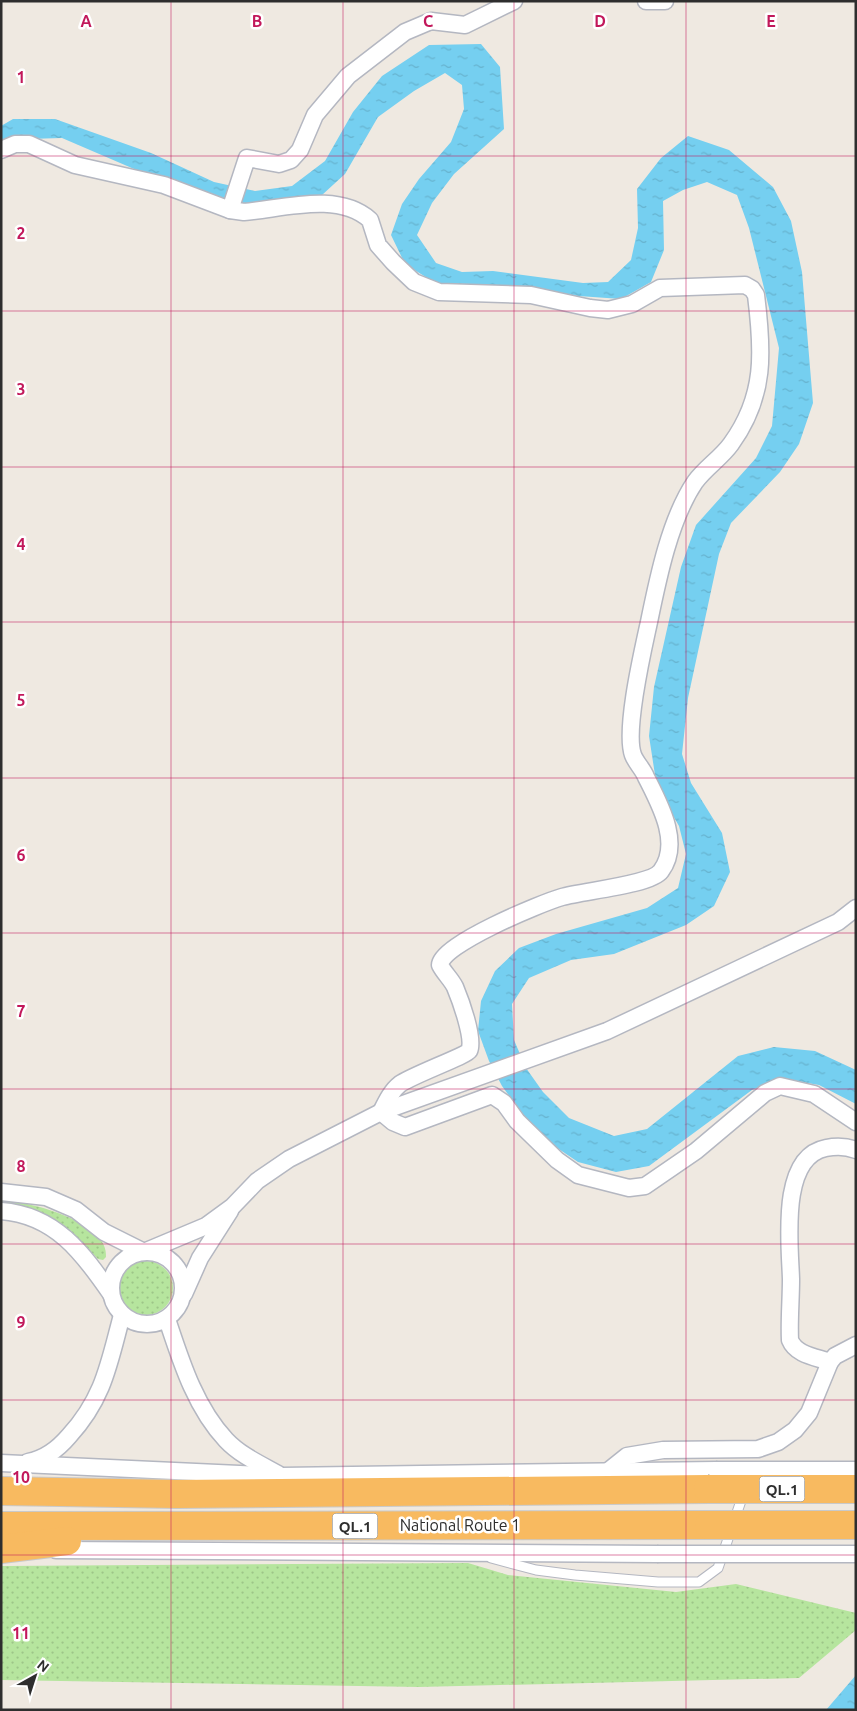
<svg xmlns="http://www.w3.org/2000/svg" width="857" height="1711" font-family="Ubuntu,sans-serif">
<defs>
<pattern id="grass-dots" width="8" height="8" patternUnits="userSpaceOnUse" patternTransform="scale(1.25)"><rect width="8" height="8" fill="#b6e59e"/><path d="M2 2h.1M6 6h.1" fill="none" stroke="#9dc588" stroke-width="1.8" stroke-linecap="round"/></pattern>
<pattern id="water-ripples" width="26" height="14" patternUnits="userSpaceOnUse" patternTransform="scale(1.25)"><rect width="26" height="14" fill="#75cff0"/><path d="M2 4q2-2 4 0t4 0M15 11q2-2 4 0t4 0" fill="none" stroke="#66b2ce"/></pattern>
</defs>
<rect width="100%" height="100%" fill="#efe9e1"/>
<!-- grass -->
<g fill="url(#grass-dots)">
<path d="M 1,1201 C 27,1200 110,1222 106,1257 L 103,1260 L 98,1259 C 72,1232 40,1206 1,1203 Z"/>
<circle cx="146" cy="1288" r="27"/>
<path d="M 468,1563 L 508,1575 L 676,1592 L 736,1584 L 856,1613 L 856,1630 L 799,1678 L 419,1687 L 1,1680 L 1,1566 Z"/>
</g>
<!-- water -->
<g fill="url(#water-ripples)">
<path d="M 481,44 L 500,67 L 504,129 L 454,174 L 432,203 L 417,235 L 436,263 L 462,272 L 493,271 L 583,283 L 608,282 L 631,260 L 638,228 L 637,189 L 661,158 L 688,136 L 729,150 L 773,187 L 791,221 L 802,272 L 813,403 L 799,444 L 780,472 L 731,523 L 719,554 L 688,698 L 682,754 L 691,783 L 722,833 L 730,872 L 714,906 L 686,925 L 614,954 L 571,960 L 529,978 L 512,1004 L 514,1040 L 526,1068 L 543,1092 L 569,1118 L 614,1136 L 647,1129 L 738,1056 L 774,1047 L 815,1051 L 856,1070 L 856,1104 L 819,1085 L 784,1079 L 752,1090 L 649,1166 L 616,1172 L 578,1162 L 538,1135 L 502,1086 L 489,1061 L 478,1031 L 481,1001 L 495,971 L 519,948 L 556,934 L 647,908 L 678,888 L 686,854 L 679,826 L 657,788 L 649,736 L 654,687 L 681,567 L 696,525 L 756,458 L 772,426 L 779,348 L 749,228 L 737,195 L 707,182 L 683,190 L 663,201 L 664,250 L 651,282 L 621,299 L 440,286 L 405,264 L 391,235 L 402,204 L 419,179 L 451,142 L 464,109 L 462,85 L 445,73 L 414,91 L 378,117 L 345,174 L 322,195 L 288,206 L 237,207 L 176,187 L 62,138 L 28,139 L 1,146 L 1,126 L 13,119 L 55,119 L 151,153 L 214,182 L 255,191 L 292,186 L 325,161 L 353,112 L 382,76 L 429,45 Z"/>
<path d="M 856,1675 L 856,1710 L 826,1710 Z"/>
</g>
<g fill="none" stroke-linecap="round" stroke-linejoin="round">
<!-- service casing -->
<g stroke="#b4b7c1" stroke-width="11">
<path id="service" d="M 491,1558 L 536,1570 L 575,1575 L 658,1582 L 699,1582 L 718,1568 L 744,1492"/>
</g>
<!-- minor casing -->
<g stroke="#b4b7c1" stroke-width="19">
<g id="minor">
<path d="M 646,1 L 665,1"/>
<path d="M 1,150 L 15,144 L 29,144 L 75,165 L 164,185 L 230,210 L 247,158 L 279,164 L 291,160 L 300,150 L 315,115 L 348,76 L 405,32 L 431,21 L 465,25 L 514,1"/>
<path d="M 230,210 L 244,212 C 282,209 338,191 370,220 L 378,245 L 393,262 L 414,282 L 439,292 L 531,295 L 590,308 L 608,310 L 632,304 L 660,288 L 745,285 L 752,289 L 756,295 C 763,351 766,396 731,444 C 721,458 705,468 695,482 C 670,519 658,578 649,622 C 643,650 624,730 633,755 C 636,763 643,769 646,777 C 659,803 682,843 661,871 C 651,885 582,891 562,897 C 541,903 440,945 440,965 C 444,973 451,979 455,987 C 460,999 475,1039 469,1051 C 467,1055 411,1076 400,1084 C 391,1091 386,1102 381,1112 L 393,1122 L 405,1127 L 492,1095 L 504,1103 L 517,1121 L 557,1160 L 578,1175 L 629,1188 L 645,1186 L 696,1151 L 765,1093 L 780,1086 L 814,1094 L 856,1122"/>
<path d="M 1,1192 L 46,1197 L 76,1210 L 104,1232 L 144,1252 L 206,1226 L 232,1207 L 257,1181 L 289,1159 L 381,1112 L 607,1031 L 838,922 L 856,908"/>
<path d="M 1,1211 C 55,1215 83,1253 111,1294"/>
<circle cx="147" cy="1288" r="36"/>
<path d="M 184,1294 L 200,1258 L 230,1211"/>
<path d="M 167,1319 C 181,1361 195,1407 226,1440 C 240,1455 260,1464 278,1474"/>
<path d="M 830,1362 C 816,1357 796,1355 790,1340 C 789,1320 791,1300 791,1279 C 790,1245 779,1157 826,1148 C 836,1146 846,1146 856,1150"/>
<path d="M 28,1462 C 45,1459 58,1449 69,1436 C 104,1398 109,1363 122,1315"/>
<path d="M 1,1463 L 282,1476 L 716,1470"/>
<path d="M 607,1472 L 627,1456 L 663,1450 L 758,1449 L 778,1442 L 795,1430 L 809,1413 L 830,1362 L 835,1356 L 856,1345"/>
<path d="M 56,1550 L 657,1554"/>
</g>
</g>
<!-- trunk casing -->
<g stroke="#c9c9c9" stroke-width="30">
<g id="trunk">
<path d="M 1,1491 L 176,1494 L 708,1489"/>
<path d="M 1,1526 L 709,1525"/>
<path d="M 1,1549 L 67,1541"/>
</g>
</g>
<!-- service -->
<use href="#service" stroke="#fff" stroke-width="9"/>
<!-- minor -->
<use href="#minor" stroke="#fff" stroke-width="16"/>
<!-- trunk -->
<use href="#trunk" stroke="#f8ba60" stroke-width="28"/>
<!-- minor-bridge casing -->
<g stroke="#b4b7c1" stroke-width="19" stroke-linecap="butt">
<g id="minor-bridge">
<path d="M 716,1470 L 856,1470"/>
<path d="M 657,1554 L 856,1554"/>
</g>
</g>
<!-- trunk-bridge casing -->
<g stroke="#c9c9c9" stroke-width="30" stroke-linecap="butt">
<g id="trunk-bridge">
<path d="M 708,1489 L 856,1489"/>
<path d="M 709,1525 L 856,1525"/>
</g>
</g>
<!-- minor-bridge -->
<use href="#minor-bridge" stroke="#fff" stroke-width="16"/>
<!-- trunk-bridge -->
<use href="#trunk-bridge" stroke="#f8ba60" stroke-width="28"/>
</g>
<!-- grid -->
<path fill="none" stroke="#c2185b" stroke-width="1" stroke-opacity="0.55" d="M 171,1 L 171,1710M 343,1 L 343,1710M 514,1 L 514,1710M 686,1 L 686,1710M 1,156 L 856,156M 1,311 L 856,311M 1,467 L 856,467M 1,622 L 856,622M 1,778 L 856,778M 1,933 L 856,933M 1,1089 L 856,1089M 1,1244 L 856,1244M 1,1400 L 856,1400M 1,1555 L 856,1555"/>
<g text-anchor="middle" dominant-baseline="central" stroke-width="5" stroke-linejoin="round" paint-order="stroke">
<!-- shield labels -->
<g fill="#fff" stroke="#6d6d6d" stroke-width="1">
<rect x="759.5" y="1476.5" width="45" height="25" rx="4"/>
<rect x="332.5" y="1513.5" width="45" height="25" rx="4"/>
</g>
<g font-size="15" font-weight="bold" fill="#2e2e2e">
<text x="782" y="1489">QL.1</text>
<text x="355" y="1526">QL.1</text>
</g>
<!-- street labels -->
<g font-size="16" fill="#2e2e2e" stroke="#fff">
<text x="460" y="1525">National Route 1</text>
</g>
</g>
<g font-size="16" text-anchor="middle" font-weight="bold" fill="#c2185b" stroke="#fff" stroke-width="5" stroke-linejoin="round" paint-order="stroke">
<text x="86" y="27">A</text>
<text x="257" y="27">B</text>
<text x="428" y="27">C</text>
<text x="600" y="27">D</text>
<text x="771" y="27">E</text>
<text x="21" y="83">1</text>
<text x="21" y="239">2</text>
<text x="21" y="395">3</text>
<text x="21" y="550">4</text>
<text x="21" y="706">5</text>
<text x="21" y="861">6</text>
<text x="21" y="1017">7</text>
<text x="21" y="1172">8</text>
<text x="21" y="1328">9</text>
<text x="21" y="1483">10</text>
<text x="21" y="1639">11</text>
</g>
<!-- border -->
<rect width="857" height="1711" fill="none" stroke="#2e2e2e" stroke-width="5"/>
<!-- north arrow -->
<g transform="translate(35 1676) rotate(39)" stroke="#ffffff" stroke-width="4" paint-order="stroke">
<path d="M0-4L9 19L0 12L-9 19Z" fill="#2e2e2e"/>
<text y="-8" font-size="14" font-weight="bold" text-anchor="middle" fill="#2e2e2e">N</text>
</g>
</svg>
